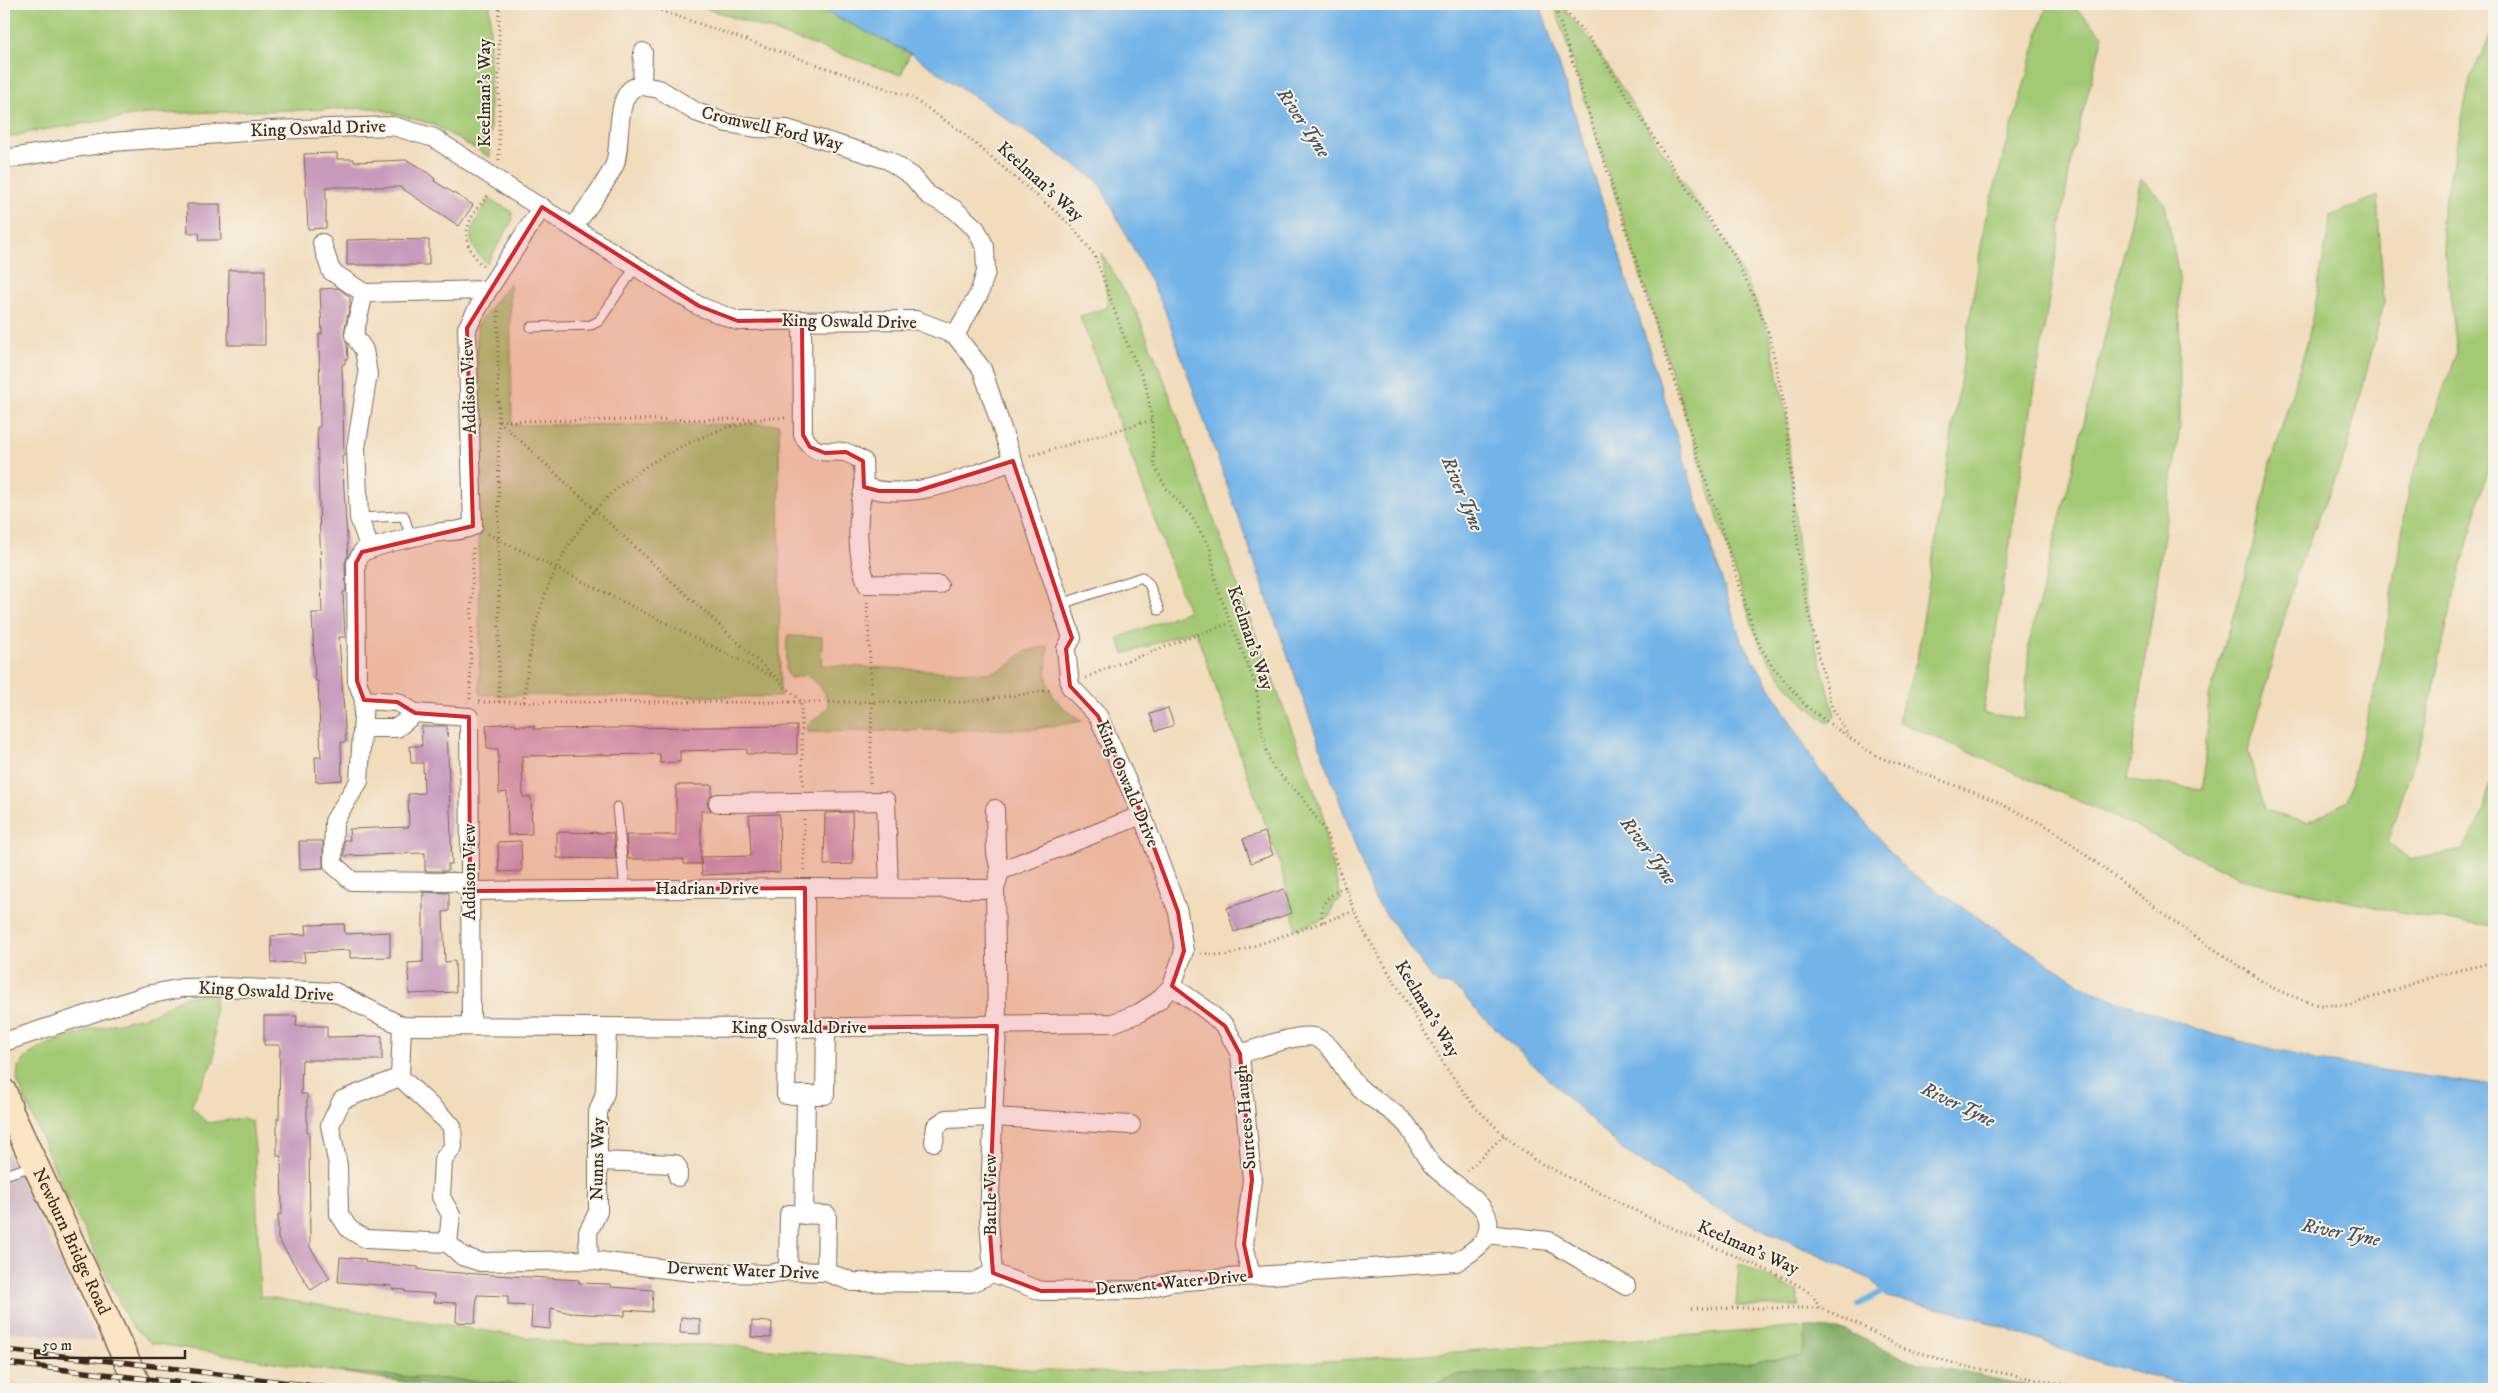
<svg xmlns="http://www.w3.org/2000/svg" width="2498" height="1393" font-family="'IM FELL DW Pica',serif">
<rect width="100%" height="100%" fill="#f7f3e8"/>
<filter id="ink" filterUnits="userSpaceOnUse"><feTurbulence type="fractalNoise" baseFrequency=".02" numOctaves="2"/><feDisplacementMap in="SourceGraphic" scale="10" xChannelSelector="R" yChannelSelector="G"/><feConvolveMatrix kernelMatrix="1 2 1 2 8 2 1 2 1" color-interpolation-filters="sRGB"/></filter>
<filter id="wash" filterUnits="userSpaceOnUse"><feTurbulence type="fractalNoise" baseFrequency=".0096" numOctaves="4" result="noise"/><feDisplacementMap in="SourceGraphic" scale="20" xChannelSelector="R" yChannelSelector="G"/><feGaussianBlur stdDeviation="1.12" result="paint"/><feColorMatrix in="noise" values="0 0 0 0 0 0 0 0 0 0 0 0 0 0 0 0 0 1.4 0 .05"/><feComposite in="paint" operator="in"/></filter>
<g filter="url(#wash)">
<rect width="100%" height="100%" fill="#f1dcbc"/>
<!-- industrial -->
<g fill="#d2bdc8">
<path d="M 4,1145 L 23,1184 L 97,1341 L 4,1331 Z"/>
<path d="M 4,1382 L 76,1389 L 4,1389 Z"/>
</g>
<!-- green -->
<g fill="#a3c974" stroke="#6f7a49">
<path d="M 4,4 L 490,4 L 490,157 L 432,124 L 374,108 L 146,114 L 30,132 L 4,139 Z"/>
<path d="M 694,4 L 810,4 L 910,53 L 901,75 Z"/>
<path d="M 1554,4 L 1559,4 L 1590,39 L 1688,190 L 1733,254 L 1759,308 L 1770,338 L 1786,413 L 1800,570 L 1816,647 L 1835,715 L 1828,723 C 1795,699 1768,667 1753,628 Z"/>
<path d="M 2047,4 L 2071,4 L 2103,35 L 2072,154 L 1983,713 L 2024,719 L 2029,643 L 2099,362 L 2141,178 L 2165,204 L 2179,276 L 2180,425 L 2128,780 L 2203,789 L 2209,697 L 2250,559 L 2269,470 L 2308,340 L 2331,216 L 2377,196 L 2384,303 L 2346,452 L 2296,574 L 2248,752 L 2265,810 L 2307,822 L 2347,801 L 2381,661 L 2410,484 L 2457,351 L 2441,220 L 2470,79 L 2494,27 L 2494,445 L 2451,605 L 2423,736 L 2387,842 L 2409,860 L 2463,850 L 2484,811 L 2494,760 L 2494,926 L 2429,918 L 2244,880 L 2113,816 L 1898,721 L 1917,659 L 1985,221 Z"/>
<path d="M 489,199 L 511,211 L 513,219 L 487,264 C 459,237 473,228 489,199 Z"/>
<path d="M 1101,252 L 1137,313 L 1165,382 L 1237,584 L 1324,816 L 1327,848 L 1342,899 L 1334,903 L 1330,917 L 1296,929 L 1281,867 L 1195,630 L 1124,654 L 1118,638 L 1188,611 L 1080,316 L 1108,307 Z"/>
<path d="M 510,283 L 512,425 L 779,424 L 780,697 L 480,695 L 477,325 Z"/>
<path d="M 787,636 L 822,637 L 821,665 L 989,673 L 1005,668 L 1026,651 L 1048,646 C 1043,687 1048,699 1082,721 L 1034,729 L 806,732 L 808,724 L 821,715 L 829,706 C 826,690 819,684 806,675 L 790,678 L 786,671 Z"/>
<path d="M 215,993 L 214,1061 L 191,1106 L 207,1123 L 243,1118 L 252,1121 L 255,1149 L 260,1296 L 570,1344 L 724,1345 L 966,1366 L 1115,1373 L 1257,1366 L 1807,1327 L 1803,1356 L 1702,1368 L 1461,1374 L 1416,1389 L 594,1389 L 339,1372 L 151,1343 L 130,1324 L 59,1179 L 17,1080 L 18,1067 L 30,1054 L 46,1045 L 89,1030 L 150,1015 L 184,997 Z"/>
<path d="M 1739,1263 L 1798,1292 L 1799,1306 L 1736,1306 Z"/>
</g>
<!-- forest -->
<g fill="#82ad66" stroke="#5e6c42">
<path d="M 1807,1327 L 1847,1331 L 1910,1361 L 2043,1389 L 1416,1389 L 1461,1374 L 1702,1368 L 1802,1356 Z"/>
<path d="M 339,1372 L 594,1389 L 449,1389 Z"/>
</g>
<!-- water -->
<path fill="#73b4e8" stroke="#576f83" d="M 810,4 L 1540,4 L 1740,637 L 1819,770 L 1907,871 L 2091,991 L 2212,1034 L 2324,1062 L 2494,1086 L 2494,1389 L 2223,1389 L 2172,1381 L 2105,1364 L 1967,1315 L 1887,1297 L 1870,1279 L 1711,1206 L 1623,1150 L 1475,1009 C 1465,997 1455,982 1439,984 L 1433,979 L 1374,898 L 1163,305 L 1098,181 L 910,53 Z"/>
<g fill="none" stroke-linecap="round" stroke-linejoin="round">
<!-- stream -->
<path stroke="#73b4e8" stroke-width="6" d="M 1858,1305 L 1882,1292"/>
</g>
<g id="blocks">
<!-- building -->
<g fill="#c89bbd">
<path d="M 337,153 L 337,159 L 354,159 L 354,162 L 407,160 L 427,172 L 435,179 L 434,181 L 473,205 L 459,226 L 400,187 L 326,187 L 326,228 L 308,229 L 304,154 Z"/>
<path d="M 187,204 L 220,204 L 221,240 L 200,240 L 199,233 L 188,233 Z"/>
<path d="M 380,239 L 429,240 L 429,265 L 347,265 L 347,240 Z"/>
<path d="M 229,270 L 265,270 L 265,345 L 228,345 Z"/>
<path d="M 338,288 L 350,297 L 350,304 L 344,333 L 347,344 L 348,359 L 345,359 L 345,364 L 342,364 L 344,456 L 342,456 L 348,555 L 345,563 L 346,591 L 343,592 L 345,637 L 339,637 L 346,742 L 341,742 L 342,780 L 316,782 L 315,757 L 321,757 L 318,681 L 315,681 L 312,613 L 322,613 L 317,427 L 320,427 L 319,334 L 322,334 L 320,289 Z"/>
<path d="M 1168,708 L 1174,725 L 1156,731 L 1150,714 Z"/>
<path d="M 515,723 L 515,726 L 534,726 L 534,729 L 797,726 L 797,754 L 747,754 L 747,749 L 680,751 L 680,762 L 660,763 L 660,754 L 522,756 L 523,797 L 531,797 L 532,834 L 508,835 L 507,792 L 499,793 L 498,749 L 487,749 L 486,725 Z"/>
<path d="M 421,726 L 447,726 L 452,864 L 448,864 L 448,871 L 425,871 L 425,853 L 344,856 L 344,840 L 350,840 L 349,829 L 409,827 L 408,794 L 424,793 L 423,763 L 411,763 L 410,746 L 422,746 Z"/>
<path d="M 676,785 L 712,785 L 712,794 L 707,803 L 711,811 L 701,811 L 701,864 L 684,864 L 684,859 L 628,859 L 626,835 L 676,835 Z"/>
<path d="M 852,812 L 853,864 L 824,865 L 825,813 Z"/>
<path d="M 779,814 L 780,872 L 702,875 L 701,857 L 751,856 L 749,815 Z"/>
<path d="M 557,832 L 613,833 L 616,859 L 557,858 Z"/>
<path d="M 1265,832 L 1273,855 L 1251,863 L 1243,839 Z"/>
<path d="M 299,841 L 323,841 L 323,868 L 300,869 Z"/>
<path d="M 521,841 L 522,871 L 499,872 L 498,842 Z"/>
<path d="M 1284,889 L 1292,913 L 1234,932 L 1227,908 Z"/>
<path d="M 423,892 L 449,893 L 449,911 L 443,912 L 445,962 L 455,961 L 456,992 L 409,994 L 408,963 L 423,962 Z"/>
<path d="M 344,924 L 345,934 L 390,932 L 390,957 L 350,958 L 350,950 L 304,952 L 305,962 L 272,963 L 271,936 L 307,934 L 306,925 Z"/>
<path d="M 264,1016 L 297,1016 L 296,1026 L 327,1026 L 327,1037 L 382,1036 L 382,1060 L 302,1060 L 301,1094 L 307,1094 L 307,1132 L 309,1132 L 310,1247 L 330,1278 L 311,1290 L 278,1239 L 278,1214 L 282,1214 L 281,1156 L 277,1156 L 277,1118 L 279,1119 L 280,1045 L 264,1045 Z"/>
<path d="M 340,1257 L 365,1259 L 365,1262 L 418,1267 L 418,1269 L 428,1271 L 579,1280 L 579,1283 L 611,1284 L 611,1287 L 653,1290 L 652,1312 L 625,1310 L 625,1316 L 570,1313 L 551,1308 L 550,1329 L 531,1327 L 532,1306 L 508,1305 L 508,1296 L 477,1295 L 475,1323 L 456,1322 L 457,1303 L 434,1302 L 435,1294 L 405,1292 L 405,1290 L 392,1289 L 393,1286 L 338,1282 Z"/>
<path d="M 681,1317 L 700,1319 L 700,1334 L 680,1333 Z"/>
<path d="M 752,1321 L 772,1322 L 771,1338 L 751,1337 Z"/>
</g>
</g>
</g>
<g filter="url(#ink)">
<use href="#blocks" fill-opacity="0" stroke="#7b6855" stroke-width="1"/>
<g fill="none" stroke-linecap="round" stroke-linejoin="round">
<!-- lane casing -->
<g stroke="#7b6855" stroke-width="11">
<g id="lane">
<path d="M 531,327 L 591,325 L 599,321 L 636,266"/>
<path d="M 359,518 L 404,516 L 411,538"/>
<path d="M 1061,604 L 1142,577 L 1149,584 L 1159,610"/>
<path d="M 617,807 L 625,890"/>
<path d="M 4,1175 L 33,1166"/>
</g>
</g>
<!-- street casing -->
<g stroke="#7b6855" stroke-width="20">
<g id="street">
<path d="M 642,86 L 659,89 L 696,112 L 727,123 L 756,128 L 787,129 L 888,160 L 912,176 L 928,195 L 954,209 L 976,229 L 985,247 L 986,272 L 979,294 L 955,335"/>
<path d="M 4,159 L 113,142 L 270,130 L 393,126 L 434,138 L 514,191 L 699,306 L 738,321 L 916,320 L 955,335 L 982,369 L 1072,638 L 1066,649 L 1070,686 L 1098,716 L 1142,815 L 1178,912 L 1184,951 L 1172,986 L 1158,1001 L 1139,1013 L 1113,1023 L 787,1028 L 402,1026 L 335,992 L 222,987 L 182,988 L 147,995 L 4,1042"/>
<path d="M 574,227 C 587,207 604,187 614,166 C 623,148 612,85 642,86 L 643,52"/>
<path d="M 322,243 L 331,271 L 364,293"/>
<path d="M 802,320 L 803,435 C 815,457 823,450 844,452 C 850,453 857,458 863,461 L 864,487 C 913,502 967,477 1013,461"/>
<path d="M 864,487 C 856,517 856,555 867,584 L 939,585"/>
<path d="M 370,549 L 359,518 L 356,448 L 368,374 L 364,350 L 354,335 L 364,293 L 488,290"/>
<path d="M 364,700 L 359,781 L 334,821 L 333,864 L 352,881 L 459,882 L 470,891 L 805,888 L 806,1028"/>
<path d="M 363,728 L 397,728 L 415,713"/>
<path d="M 718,803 L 886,801 L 889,888"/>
<path d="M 995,809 L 996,853 L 1000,871"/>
<path d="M 805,888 L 995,889"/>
<path d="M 1172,986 L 1205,1009 L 1225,1026 L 1240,1054 L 1252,1180 L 1244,1244 L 1251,1276"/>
<path d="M 402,1026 L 400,1077 L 452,1126 L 453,1147 L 443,1160 L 441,1197 L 451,1215 L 448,1243"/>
<path d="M 471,1026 L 469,717 L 415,713 L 397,702 L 364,700 L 357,681 L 356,563 L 362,552 C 385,543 410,537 435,533 C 451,530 457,533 473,526 L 467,328 L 488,290 L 542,207"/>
<path d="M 787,1028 L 786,1095 L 806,1095"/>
<path d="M 400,1077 L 342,1100 L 330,1125 L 338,1166 L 339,1214 L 349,1229 L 366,1239 L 448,1243 L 462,1256 L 480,1262 L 589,1260 L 693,1272 L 768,1274 L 788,1271 L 826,1272 L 853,1282 L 971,1283 L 993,1273 L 1041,1291 L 1140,1290 L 1171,1282 L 1456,1262 C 1471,1252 1492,1242 1488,1220 C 1485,1201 1448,1181 1435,1168 C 1422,1155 1417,1137 1406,1124 C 1390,1106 1368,1100 1353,1081 C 1342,1067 1334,1046 1317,1038 C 1302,1031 1257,1049 1240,1054"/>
<path d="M 934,1142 L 936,1126 L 946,1119 L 992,1117 L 1131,1125"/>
<path d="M 599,1161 L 675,1164 L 678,1168 L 678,1177"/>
<path d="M 804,1215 L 806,1095 L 825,1095 L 826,1028"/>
<path d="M 1487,1234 L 1549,1241 L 1626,1286"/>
<path d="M 589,1260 L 588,1232 L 598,1212 L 598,1112 L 605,1093 L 607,1028"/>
<path d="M 788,1271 L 789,1214 L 827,1215 L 826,1272"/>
<path d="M 993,1273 L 989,1220 L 997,1026 L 995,889 L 1000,871 L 1142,815"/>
</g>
</g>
<!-- secondary casing -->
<g stroke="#7b6855" stroke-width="28">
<g id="secondary">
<path id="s1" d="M 4,1092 L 11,1113 L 140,1389"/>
</g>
</g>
<!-- path -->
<g stroke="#7b6855" stroke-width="3" stroke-dasharray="1 4" stroke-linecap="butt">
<path d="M 499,4 L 499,161"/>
<path d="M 642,4 L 911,97 L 959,130 L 1070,224 L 1095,256 L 1123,334 L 1146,385 L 1152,420 L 1154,465 L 1166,488 L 1192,517 L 1210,548 L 1217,588 L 1256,686 L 1261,724 L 1267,754 L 1273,768 L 1301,796 L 1325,830 L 1345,887 L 1362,928 L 1447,1069 L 1474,1106 L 1504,1135 L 1536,1161 L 1652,1219 L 1789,1280 L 1811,1293 L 1820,1308 L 1858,1324 L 1898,1346 L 1963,1366 L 2091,1389"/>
<path d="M 1554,4 L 1753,628 L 1759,645 L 1773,667 L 1808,708 L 1865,749 L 1879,757 L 1991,799 L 2050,828 L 2180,926 L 2269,986 L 2286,994 L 2318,1005 L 2350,1005 L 2435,976 L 2494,962"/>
<path d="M 1559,4 L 1590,39 L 1676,172 L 1733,254 L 1759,308 L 1770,338 L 1786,413 L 1800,570 L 1807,606 L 1831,705 L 1847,734"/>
<path d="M 483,266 C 456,239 466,221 488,195"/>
<path d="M 498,311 L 499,702"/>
<path d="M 764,418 L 785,418"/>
<path d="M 499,421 L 801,701 L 803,785"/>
<path d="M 499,421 L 758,419"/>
<path d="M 1030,456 L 1152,420"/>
<path d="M 488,534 L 773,677"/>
<path d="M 867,602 L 872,701 L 870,784"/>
<path d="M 1086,678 L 1102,670 L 1230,623"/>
<path d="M 470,699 L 473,545"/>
<path d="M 479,702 L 967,702 L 1052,690"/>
<path d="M 524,702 C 535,566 587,481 717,431 C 732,425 750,422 765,418"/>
<path d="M 804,819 L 804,870"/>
<path d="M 1323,922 C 1318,903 1329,895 1345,887"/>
<path d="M 1201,953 L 1225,956 L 1355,911"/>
<path d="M 1467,1171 L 1504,1135"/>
<path d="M 1692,1308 L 1819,1308"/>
</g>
<!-- lane -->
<use href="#lane" stroke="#fff" stroke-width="9"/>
<!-- street -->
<use href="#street" stroke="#fff" stroke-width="18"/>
<!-- secondary -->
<use href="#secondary" stroke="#fce5c4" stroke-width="25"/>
<!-- rail casing -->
<g stroke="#3b2a1e" stroke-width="5.5">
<g id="rail">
<path d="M 4,1350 L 129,1363 L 338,1389"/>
<path d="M 4,1363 L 237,1389"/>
</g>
</g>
<!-- rail -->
<use href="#rail" stroke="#f7f3e8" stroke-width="4" stroke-dasharray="11" stroke-linecap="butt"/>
</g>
</g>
<!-- marked area -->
<path fill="#d62828" fill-opacity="0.2" stroke="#d62828" stroke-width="4" stroke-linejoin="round" d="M 542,207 L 699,306 L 738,321 L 802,320 L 803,435 L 810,447 L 825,453 L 846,452 L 863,461 L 864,487 L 879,491 L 917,491 L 1013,461 L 1072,638 L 1066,649 L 1070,686 L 1098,716 L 1142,815 L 1178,912 L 1184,951 L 1172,986 L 1225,1026 L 1240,1054 L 1252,1180 L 1244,1244 L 1251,1276 L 1171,1282 L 1140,1290 L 1041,1291 L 993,1273 L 989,1220 L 997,1026 L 806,1028 L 805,888 L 470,891 L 469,717 L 415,713 L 397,702 L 364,700 L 357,681 L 356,563 L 362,552 L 473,526 L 467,328 Z"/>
<g text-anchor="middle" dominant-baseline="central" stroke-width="4" stroke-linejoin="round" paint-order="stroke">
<!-- street labels -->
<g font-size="18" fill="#3b2a1e" stroke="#f7f3e8">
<text transform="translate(485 93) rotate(-90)">Keelman's Way</text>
<text transform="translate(318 129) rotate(-2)">King Oswald Drive</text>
<text transform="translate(772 129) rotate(13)">Cromwell Ford Way</text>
<text transform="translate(1040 182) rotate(42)">Keelman's Way</text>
<text transform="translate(849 322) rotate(1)">King Oswald Drive</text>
<text transform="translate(469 386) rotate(-92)">Addison View</text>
<text transform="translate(1250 638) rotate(71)">Keelman's Way</text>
<text transform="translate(1127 784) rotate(67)">King Oswald Drive</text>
<text transform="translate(470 872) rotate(-90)">Addison View</text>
<text x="707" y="889">Hadrian Drive</text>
<text transform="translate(266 992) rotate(3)">King Oswald Drive</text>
<text transform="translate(1427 1009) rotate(59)">Keelman's Way</text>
<text x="799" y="1028">King Oswald Drive</text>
<text transform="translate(1246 1117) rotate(-95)">Surtees Haugh</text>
<text transform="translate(598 1159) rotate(-89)">Nunns Way</text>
<text transform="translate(991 1195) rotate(-90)">Battle View</text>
<text stroke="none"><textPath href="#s1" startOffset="164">Newburn Bridge Road</textPath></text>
<text transform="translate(1748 1248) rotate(24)">Keelman's Way</text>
<text transform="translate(743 1271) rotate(2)">Derwent Water Drive</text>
<text transform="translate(1171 1283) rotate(-5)">Derwent Water Drive</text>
</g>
<!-- water labels -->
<g font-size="19" font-style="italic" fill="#4c535b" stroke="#f7f3e8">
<text transform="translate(1303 123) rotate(56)">River Tyne</text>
<text transform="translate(1462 494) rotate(67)">River Tyne</text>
<text transform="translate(1648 851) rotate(53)">River Tyne</text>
<text transform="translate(1958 1105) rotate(26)">River Tyne</text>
<text transform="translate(2341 1233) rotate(11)">River Tyne</text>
</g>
</g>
<!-- margin -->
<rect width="2498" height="1393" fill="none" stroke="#f7f3e8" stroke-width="20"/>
<!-- scale -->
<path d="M35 1350v8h150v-8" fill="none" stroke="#3b2a1e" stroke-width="2.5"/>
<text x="42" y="1350" font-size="15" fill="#3b2a1e" stroke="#f7f3e8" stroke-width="4" paint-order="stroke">50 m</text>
</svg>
